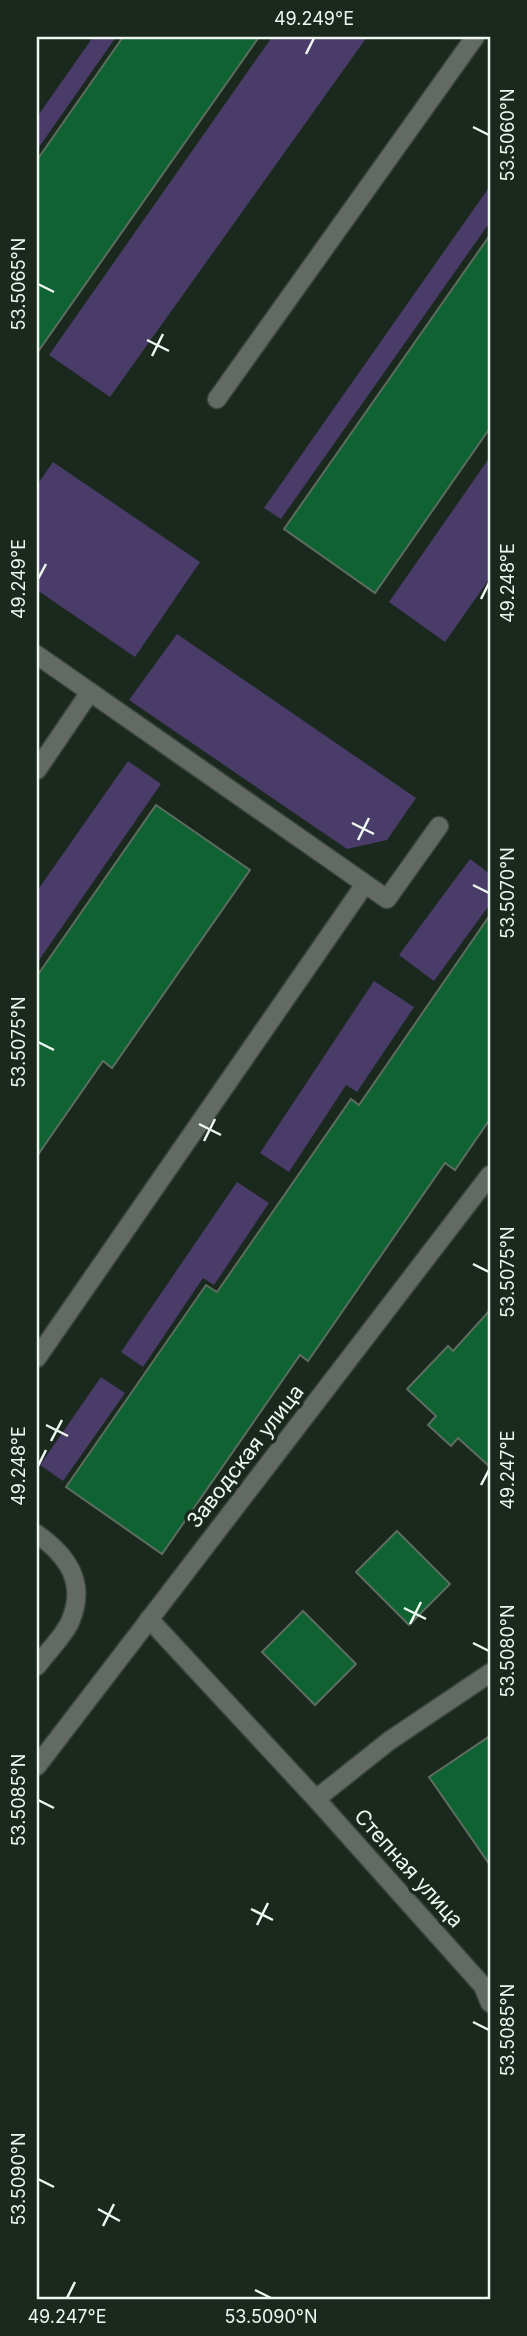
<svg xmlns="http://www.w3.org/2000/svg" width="527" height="2336" font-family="Inter,sans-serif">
<rect width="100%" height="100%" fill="#1a281d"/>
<!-- green -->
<g fill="#4a3c69">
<path d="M 93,37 L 116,37 L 37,150 L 37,117 Z"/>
<path d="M 272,37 L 367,37 L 110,397 L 49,355 Z"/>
<path d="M 490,186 L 490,222 L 281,519 L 264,508 Z"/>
<path d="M 490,457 L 490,578 L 445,642 L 389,602 Z"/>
<path d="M 53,462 L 200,562 L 135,657 L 37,590 L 37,485 Z"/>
<path d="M 177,634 L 416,798 L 387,840 L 347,849 L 129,700 Z"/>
<path d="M 128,761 L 161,784 L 37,963 L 37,891 Z"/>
<path d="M 470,859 L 490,874 L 490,904 L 434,981 L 399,955 Z"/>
<path d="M 374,981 L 414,1007 L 357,1092 L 346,1085 L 289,1172 L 260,1153 Z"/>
<path d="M 237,1182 L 269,1203 L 214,1285 L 203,1278 L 143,1367 L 121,1352 Z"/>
<path d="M 101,1377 L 125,1393 L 63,1481 L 40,1465 Z"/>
</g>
<!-- building -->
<g fill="#0f6232" stroke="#5d6d60" stroke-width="2">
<path d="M 123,37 L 259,37 L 37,353 L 37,160 Z"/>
<path d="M 490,235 L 490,428 L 375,593 L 284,529 Z"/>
<path d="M 156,805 L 250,870 L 112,1068 L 103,1061 L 37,1156 L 37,976 Z"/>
<path d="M 490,915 L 490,1119 L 455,1170 L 445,1163 L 308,1361 L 300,1355 L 162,1554 L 66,1487 L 206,1285 L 217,1292 L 351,1099 L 359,1105 Z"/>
<path d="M 490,1310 L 490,1467 L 458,1438 L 451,1446 L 428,1425 L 436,1416 L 407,1389 L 448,1346 L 453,1351 Z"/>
<path d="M 397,1531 L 450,1584 L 409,1625 L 356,1572 Z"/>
<path d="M 303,1611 L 356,1664 L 315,1705 L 262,1652 Z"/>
<path d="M 490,1736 L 490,1865 L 429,1777 Z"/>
</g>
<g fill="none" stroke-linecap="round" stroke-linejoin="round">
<!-- minor casing -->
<g stroke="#38453b" stroke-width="21">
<g id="minor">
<path d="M 217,399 L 475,37"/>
<path d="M 37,655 L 387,899 L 439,826"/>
<path d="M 37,770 L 90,692"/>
<path d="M 37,1358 L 365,884"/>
<path d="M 37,1534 C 68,1556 87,1583 70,1622 C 63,1637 47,1652 37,1666"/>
<path d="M 149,1619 L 316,1799 L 483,1986 L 490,2003"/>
<path d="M 37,1766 L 490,1175"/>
<path d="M 316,1799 L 389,1741 L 490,1673"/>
</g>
</g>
<!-- minor -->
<use href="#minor" stroke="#636a64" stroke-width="18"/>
</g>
<!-- ticks -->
<path fill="none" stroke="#eef7f0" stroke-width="2.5" d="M 306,54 L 314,38M 473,127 L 489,135M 38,284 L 54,292M 147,340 L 169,351M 152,356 L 163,334M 38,579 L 46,564M 481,599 L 489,583M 352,823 L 374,834M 358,840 L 369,818M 473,885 L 489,893M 38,1042 L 54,1050M 199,1124 L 221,1135M 204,1141 L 215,1119M 473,1264 L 489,1272M 46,1425 L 68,1436M 51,1441 L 62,1420M 38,1466 L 46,1450M 481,1485 L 489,1470M 404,1608 L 426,1619M 410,1624 L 421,1602M 473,1643 L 489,1651M 38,1800 L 54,1808M 251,1909 L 273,1920M 257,1925 L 268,1903M 473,2022 L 489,2030M 38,2179 L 54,2187M 98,2209 L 120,2221M 103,2226 L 114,2204M 255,2290 L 271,2298M 67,2298 L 75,2282"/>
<g text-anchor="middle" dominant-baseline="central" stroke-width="7" stroke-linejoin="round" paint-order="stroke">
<!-- street labels -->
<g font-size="21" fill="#eef7f0" stroke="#1a281d">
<text transform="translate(245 1456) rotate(-52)">Заводская улица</text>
<text transform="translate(409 1868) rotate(48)">Степная улица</text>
</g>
</g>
<!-- border -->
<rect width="527" height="2336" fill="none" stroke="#1a281d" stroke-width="77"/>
<rect x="38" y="38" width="451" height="2260" fill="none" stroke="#eef7f0" stroke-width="2.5"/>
<g font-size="18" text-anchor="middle" fill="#eef7f0">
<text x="314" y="25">49.249°E</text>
<text transform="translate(508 135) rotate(-90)" y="6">53.5060°N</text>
<text transform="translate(19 284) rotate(-90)" y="6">53.5065°N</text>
<text transform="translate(19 579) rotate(-90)" y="6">49.249°E</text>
<text transform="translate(508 583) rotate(-90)" y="6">49.248°E</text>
<text transform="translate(508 893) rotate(-90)" y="6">53.5070°N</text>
<text transform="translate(19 1042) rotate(-90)" y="6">53.5075°N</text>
<text transform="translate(508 1272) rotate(-90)" y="6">53.5075°N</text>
<text transform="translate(19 1466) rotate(-90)" y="6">49.248°E</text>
<text transform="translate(508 1470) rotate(-90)" y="6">49.247°E</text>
<text transform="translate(508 1651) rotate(-90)" y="6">53.5080°N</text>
<text transform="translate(19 1800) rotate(-90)" y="6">53.5085°N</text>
<text transform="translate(508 2030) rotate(-90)" y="6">53.5085°N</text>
<text transform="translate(19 2179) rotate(-90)" y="6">53.5090°N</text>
<text x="67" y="2323">49.247°E</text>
<text x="271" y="2323">53.5090°N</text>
</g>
</svg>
